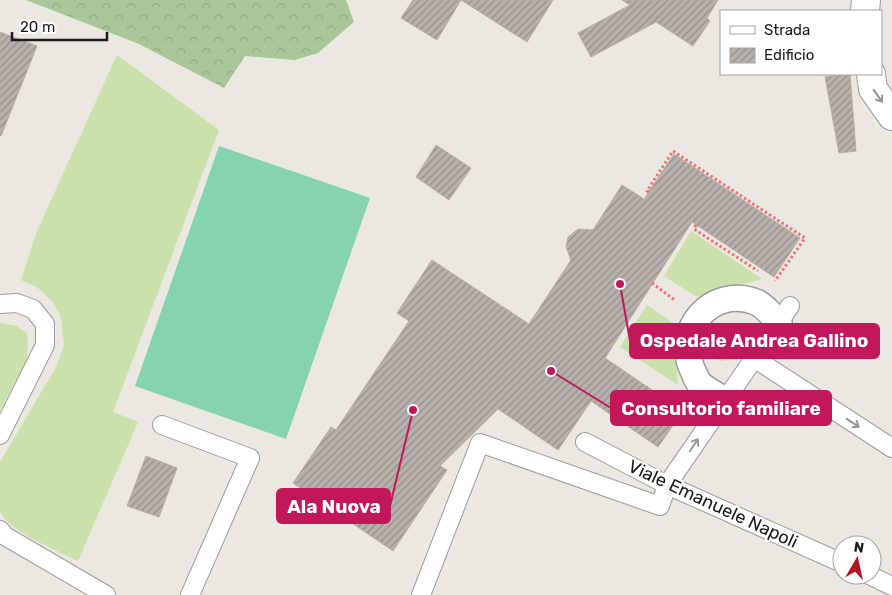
<svg xmlns="http://www.w3.org/2000/svg" width="892" height="595" font-family="Rubik,sans-serif">
<defs>
<pattern id="forest-crowns" width="20" height="18" patternUnits="userSpaceOnUse" patternTransform="scale(1.25)"><rect width="20" height="18" fill="#aac79a"/><path d="M2 6a3 3 0 1 1 6 0M12 15a3 3 0 1 1 6 0" fill="none" stroke="#92aa84"/></pattern>
<pattern id="building-hatch" width="6" height="6" patternUnits="userSpaceOnUse" patternTransform="scale(1.25)"><rect width="6" height="6" fill="#b8b0ab"/><path d="M-1 1l2-2M0 6l6-6M5 7l2-2" fill="none" stroke="#958e8a"/></pattern>
</defs>
<rect width="100%" height="100%" fill="#ebe7e1"/>
<!-- grass -->
<g fill="#cae1ab">
<path d="M 117,55 L 219,130 L 113,412 L 138,422 L 78,561 C 58,551 8,531 0,511 L 0,462 L 56,367 L 64,345 L 61,317 L 52,301 L 38,288 L 21,280 L 37,231 Z"/>
<path d="M 691,231 L 762,279 L 697,297 L 664,276 Z"/>
<path d="M 647,305 L 673,323 L 678,385 L 620,347 Z"/>
<path d="M 1,323 L 16,326 L 27,333 L 28,344 L 27,359 L 0,410 L 0,324 Z"/>
<path d="M 732,324 L 740,326 L 745,333 C 744,342 735,360 724,361 C 708,362 713,346 718,338 C 723,332 726,327 732,324 Z"/>
</g>
<!-- forest -->
<path fill="url(#forest-crowns)" d="M 26,0 L 346,0 L 354,22 L 318,53 L 295,60 L 245,56 L 224,88 L 139,44 Z"/>
<!-- pitch -->
<path fill="#86d3b0" d="M 219,146 L 370,198 L 286,439 L 135,386 Z"/>
<!-- building -->
<g fill="url(#building-hatch)" stroke="#bbada5">
<path d="M 413,0 L 553,0 L 527,42 L 461,0 L 437,40 L 401,18 Z"/>
<path d="M 622,0 L 718,0 L 707,18 L 710,21 L 693,46 L 656,22 L 591,57 L 578,33 L 630,5 Z"/>
<path d="M 0,32 L 37,46 L 1,136 L 0,135 Z"/>
<path d="M 842,74 L 850,74 L 856,151 L 839,153 L 825,77 Z"/>
<path d="M 436,145 L 471,168 L 449,200 L 416,177 Z"/>
<path d="M 674,154 L 800,238 L 774,277 L 692,222 L 605,358 L 683,411 L 658,447 L 591,401 L 558,450 L 498,409 L 440,466 L 447,470 L 393,551 L 293,483 L 331,427 L 336,430 L 409,321 L 397,313 L 432,260 L 529,324 L 571,260 L 566,247 L 568,237 L 578,229 L 593,230 L 622,185 L 644,199 Z"/>
<path d="M 146,456 L 177,468 L 159,517 L 127,506 Z"/>
</g>
<g fill="none" stroke-linecap="round" stroke-linejoin="round">
<!-- service casing -->
<g stroke="#9c9c9c" stroke-width="20">
<g id="service">
<path d="M 0,304 L 17,303 L 33,309 L 45,324 L 45,345 L 0,435"/>
<path d="M 754,358 L 892,448"/>
<path d="M 162,425 L 250,458 L 190,595"/>
<path d="M 585,442 L 667,485 L 842,563"/>
<path d="M 0,530 L 5,536 L 106,595"/>
<path d="M 869,575 L 892,586"/>
<path d="M 421,595 L 480,443 L 660,506 L 667,485 L 790,306"/>
</g>
</g>
<!-- pedestrian casing -->
<g stroke="#9c9c9c" stroke-width="28">
<path id="pedestrian" d="M 725,400 C 717,395 706,390 699,383 C 697,380 695,376 694,373 C 672,331 711,285 756,302 C 764,305 772,316 779,322"/>
</g>
<!-- tertiary casing -->
<g stroke="#9c9c9c" stroke-width="30">
<g id="tertiary">
<path d="M 865,11 L 866,0"/>
<path d="M 871,74 L 873,89 L 892,116"/>
</g>
</g>
<!-- path -->
<g stroke="#eb7673" stroke-width="3" stroke-dasharray="2.5 2.5" stroke-linecap="butt">
<path d="M 649,192 L 647,191 L 673,151 L 805,238 L 775,281"/>
<path d="M 696,225 L 694,229 L 758,271"/>
<path d="M 652,283 L 676,301"/>
</g>
<!-- service -->
<use href="#service" stroke="#fff" stroke-width="18"/>
<!-- pedestrian -->
<use href="#pedestrian" stroke="#fff" stroke-width="25"/>
<!-- tertiary -->
<use href="#tertiary" stroke="#fff" stroke-width="28"/>
</g>
<!-- one-way arrows -->
<defs><path id="oneway-shaft" d="M-6 0H5M1.5-3L5.5 0L1.5 3" fill="none" stroke-width="1.6" stroke-linecap="round" stroke-linejoin="round" transform="scale(1.25)"/></defs>
<g stroke="#989898">
<use href="#oneway-shaft" transform="translate(878 96) rotate(55)"/>
<use href="#oneway-shaft" transform="translate(853 423) rotate(33)"/>
<use href="#oneway-shaft" transform="translate(694 445) rotate(-56)"/>
</g>
<g text-anchor="middle" dominant-baseline="central" stroke-width="4.5" stroke-linejoin="round" paint-order="stroke">
<!-- street labels -->
<g font-size="18" fill="#1b1b1b" stroke="#fff">
<text transform="translate(713 504) rotate(25)">Viale Emanuele Napoli</text>
</g>
</g>
<!-- callouts -->
<path fill="none" stroke="#c2185b" stroke-width="2" d="M620 284L630 341M551 371L611 408M413 410L390 506"/>
<g fill="#c2185b" stroke="#fff" stroke-width="2">
<circle cx="620" cy="284" r="5"/>
<circle cx="551" cy="371" r="5"/>
<circle cx="413" cy="410" r="5"/>
</g>
<g fill="#c2185b" stroke="#c2185b" stroke-width="2">
<rect x="630" y="324" width="249" height="34" rx="5"/>
<rect x="611" y="391" width="220" height="34" rx="5"/>
<rect x="277" y="489" width="113" height="34" rx="5"/>
</g>
<g font-size="19" text-anchor="middle" font-weight="bold" fill="#fff">
<text x="754" y="347">Ospedale Andrea Gallino</text>
<text x="721" y="415">Consultorio familiare</text>
<text x="334" y="513">Ala Nuova</text>
</g>
<!-- legend -->
<rect x="720" y="10" width="162" height="65" fill="#ffffff" stroke="#a4a4a4"/>
<rect x="730" y="26" width="25" height="8" fill="#ffffff" stroke="#a4a4a4"/>
<text x="764" y="35" font-size="15" fill="#1b1b1b">Strada</text>
<rect x="730" y="48" width="25" height="15" fill="url(#building-hatch)" stroke="#a4a4a4"/>
<text x="764" y="60" font-size="15" fill="#1b1b1b">Edificio</text>
<!-- north arrow -->
<g transform="translate(857 560) rotate(9)"><circle r="24" fill="#ffffff" stroke="#a4a4a4"/>
<path d="M0-4L9 19L0 12L-9 19Z" fill="#b21420"/>
<text y="-8" font-size="14" font-weight="bold" text-anchor="middle" fill="#1b1b1b">N</text>
</g>
<!-- scale -->
<path d="M12 32v8h95v-8" fill="none" stroke="#1b1b1b" stroke-width="2.5"/>
<text x="20" y="32" font-size="15" fill="#1b1b1b" stroke="#ffffff" stroke-width="4" paint-order="stroke">20 m</text>
</svg>
